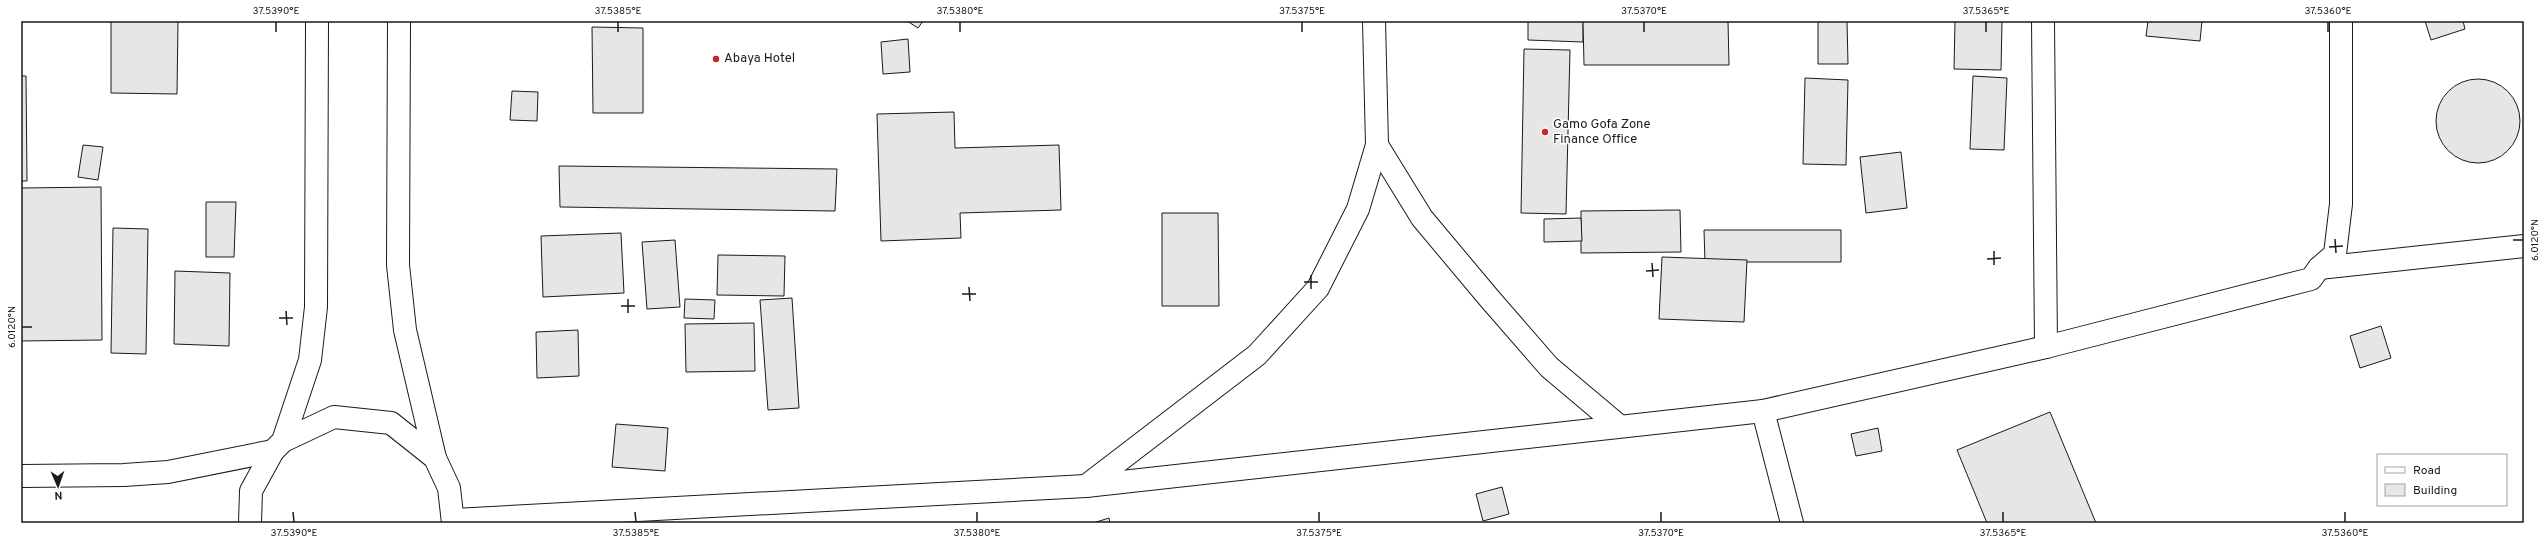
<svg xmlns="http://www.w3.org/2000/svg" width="2545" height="544" font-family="Overpass,sans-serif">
<rect width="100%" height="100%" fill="#fff"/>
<!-- building -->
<g fill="#e6e6e6" stroke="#1a1a1a">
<path d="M 111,21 L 178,21 L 177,94 L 111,93 Z"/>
<path d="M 907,21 L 923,21 L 918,28 Z"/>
<path d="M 1528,21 L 1583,21 L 1583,42 L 1528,40 Z"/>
<path d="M 1583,21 L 1728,21 L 1729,65 L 1584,65 Z"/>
<path d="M 1818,21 L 1847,21 L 1848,64 L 1818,64 Z"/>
<path d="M 1955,21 L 2002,21 L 2001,70 L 1954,69 Z"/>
<path d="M 2148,21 L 2202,21 L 2200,41 L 2146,36 Z"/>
<path d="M 2425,21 L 2463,21 L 2465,29 L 2431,40 Z"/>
<path d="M 592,27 L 643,28 L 643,113 L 593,113 Z"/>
<path d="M 908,39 L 910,72 L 883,74 L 881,42 Z"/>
<path d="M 1524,49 L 1570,50 L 1566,214 L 1521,213 Z"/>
<path d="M 21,76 L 26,76 L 27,181 L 21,181 Z"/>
<path d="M 1973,76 L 2007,78 L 2004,150 L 1970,149 Z"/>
<path d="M 1805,78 L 1848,80 L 1846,165 L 1803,164 Z"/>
<circle cx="2478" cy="121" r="42"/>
<path d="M 512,91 L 538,92 L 537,121 L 510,120 Z"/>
<path d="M 954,112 L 955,148 L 1059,145 L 1061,210 L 960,213 L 961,238 L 881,241 L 877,114 Z"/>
<path d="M 83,145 L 103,147 L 98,180 L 78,177 Z"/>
<path d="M 1901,152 L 1907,208 L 1866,213 L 1860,157 Z"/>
<path d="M 559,166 L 837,169 L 835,211 L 560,207 Z"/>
<path d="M 101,187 L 102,340 L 21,341 L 21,188 Z"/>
<path d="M 206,202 L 236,202 L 234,257 L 206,257 Z"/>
<path d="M 1680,210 L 1681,252 L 1581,253 L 1581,211 Z"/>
<path d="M 1162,213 L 1218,213 L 1219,306 L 1162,306 Z"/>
<path d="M 1581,218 L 1582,241 L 1544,242 L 1544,219 Z"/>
<path d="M 113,228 L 148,229 L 146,354 L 111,353 Z"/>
<path d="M 1704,230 L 1841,230 L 1841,262 L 1705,262 Z"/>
<path d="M 621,233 L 624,293 L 543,297 L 541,236 Z"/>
<path d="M 675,240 L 680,307 L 647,309 L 642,242 Z"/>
<path d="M 718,255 L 785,256 L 784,296 L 717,295 Z"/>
<path d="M 1662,257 L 1747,260 L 1744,322 L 1659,319 Z"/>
<path d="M 175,271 L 230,273 L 229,346 L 174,344 Z"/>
<path d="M 792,298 L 799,408 L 768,410 L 760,300 Z"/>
<path d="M 685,299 L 715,300 L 714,319 L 684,318 Z"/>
<path d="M 754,323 L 755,371 L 686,372 L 685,324 Z"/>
<path d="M 2381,326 L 2391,358 L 2360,368 L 2350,336 Z"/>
<path d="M 578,330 L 579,376 L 537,378 L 536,332 Z"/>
<path d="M 2050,412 L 2096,523 L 1987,523 L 1957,450 Z"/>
<path d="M 616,424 L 668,428 L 665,471 L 612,467 Z"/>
<path d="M 1878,428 L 1882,451 L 1856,456 L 1851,434 Z"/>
<path d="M 1502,487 L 1509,514 L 1483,521 L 1476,494 Z"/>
<path d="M 1109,518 L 1110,523 L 1093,523 Z"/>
</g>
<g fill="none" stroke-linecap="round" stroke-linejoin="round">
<!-- minor casing -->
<g stroke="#1a1a1a" stroke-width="24">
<g id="minor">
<path d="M 2043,21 L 2046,347"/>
<path d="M 1377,145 L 1422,218 L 1489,298 L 1549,367 L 1619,426"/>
<path d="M 2319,268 L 2524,246"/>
<path d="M 1763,411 L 1792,523"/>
<path d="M 1086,486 L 1257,355 L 1318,288 L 1358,209 L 1377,145 L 1374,21"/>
<path d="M 454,520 L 1086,486 L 1763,411 L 2046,347 L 2311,279 L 2319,268 L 2335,254 L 2341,204 L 2341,21"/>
</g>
</g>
<!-- trunk casing -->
<g stroke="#1a1a1a" stroke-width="24">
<g id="trunk">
<path d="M 399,21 L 398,265 L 405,330 L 435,458"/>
<path d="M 283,441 L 310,360 L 316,307 L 317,21"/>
<path d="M 21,476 L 124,475 L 168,472 L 273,451"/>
<path d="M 250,523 L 251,491 L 273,451 L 283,441 L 334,417 L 391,423 L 435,458 L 449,488 L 453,523"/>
</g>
</g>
<!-- minor -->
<use href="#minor" stroke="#fff" stroke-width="22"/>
<!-- trunk -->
<use href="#trunk" stroke="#fff" stroke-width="22"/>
</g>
<!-- ticks -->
<path fill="none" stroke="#1a1a1a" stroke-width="1.5" d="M 276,22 L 276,32M 618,22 L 618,32M 960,22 L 960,32M 1302,22 L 1302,32M 1644,22 L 1644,32M 1986,22 L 1986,32M 2328,22 L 2328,32M 2335,239 L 2336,253M 2513,240 L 2523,240M 2329,247 L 2343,246M 1994,251 L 1994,265M 1987,259 L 2001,258M 1652,263 L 1653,277M 1646,271 L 1659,270M 1311,275 L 1311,289M 1304,282 L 1318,282M 969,287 L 970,301M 962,294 L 976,294M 628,299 L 628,313M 621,306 L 635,306M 286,311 L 287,325M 279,318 L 293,318M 22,327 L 32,327M 293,512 L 294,522M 635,512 L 636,522M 977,512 L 977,522M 1319,512 L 1319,522M 1661,512 L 1661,522M 2003,512 L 2003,522M 2345,512 L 2345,522"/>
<!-- markers -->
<g fill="#c62828" stroke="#fff" stroke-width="1.5">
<circle cx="716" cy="59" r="4"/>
<circle cx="1545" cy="132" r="4"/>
</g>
<g text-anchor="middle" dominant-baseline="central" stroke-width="3" stroke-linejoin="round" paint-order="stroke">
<!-- poi labels -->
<g font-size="13" fill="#1a1a1a" stroke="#fff" text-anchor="start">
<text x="724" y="59">Abaya Hotel</text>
<text x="1553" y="125">Gamo Gofa Zone<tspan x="1553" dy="15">Finance Office</tspan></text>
</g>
</g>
<!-- border -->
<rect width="2545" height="544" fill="none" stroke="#ffffff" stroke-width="44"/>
<!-- legend -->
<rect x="2377" y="454" width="130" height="52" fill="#ffffff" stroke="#a3a3a3"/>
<rect x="2385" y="467" width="20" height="6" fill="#ffffff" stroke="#a3a3a3"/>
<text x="2413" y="474" font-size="12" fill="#1a1a1a">Road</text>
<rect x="2385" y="484" width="20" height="12" fill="#e6e6e6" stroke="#a3a3a3"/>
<text x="2413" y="494" font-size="12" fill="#1a1a1a">Building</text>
<!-- north arrow -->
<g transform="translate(58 486) rotate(178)" stroke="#ffffff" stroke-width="3" paint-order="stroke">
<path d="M0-3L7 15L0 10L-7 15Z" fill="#1a1a1a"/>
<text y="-6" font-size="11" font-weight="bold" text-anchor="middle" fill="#1a1a1a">N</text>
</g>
<rect x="22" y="22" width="2501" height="500" fill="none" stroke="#1a1a1a" stroke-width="1.5"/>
<g font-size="10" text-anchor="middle" fill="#1a1a1a">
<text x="276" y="14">37.5390°E</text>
<text x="618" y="14">37.5385°E</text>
<text x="960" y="14">37.5380°E</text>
<text x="1302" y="14">37.5375°E</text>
<text x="1644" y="14">37.5370°E</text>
<text x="1986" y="14">37.5365°E</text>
<text x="2328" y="14">37.5360°E</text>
<text transform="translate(2534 240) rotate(-90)" y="4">6.0120°N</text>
<text transform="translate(11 327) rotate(-90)" y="4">6.0120°N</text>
<text x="294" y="536">37.5390°E</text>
<text x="636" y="536">37.5385°E</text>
<text x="977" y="536">37.5380°E</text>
<text x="1319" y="536">37.5375°E</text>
<text x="1661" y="536">37.5370°E</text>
<text x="2003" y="536">37.5365°E</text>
<text x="2345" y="536">37.5360°E</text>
</g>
</svg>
